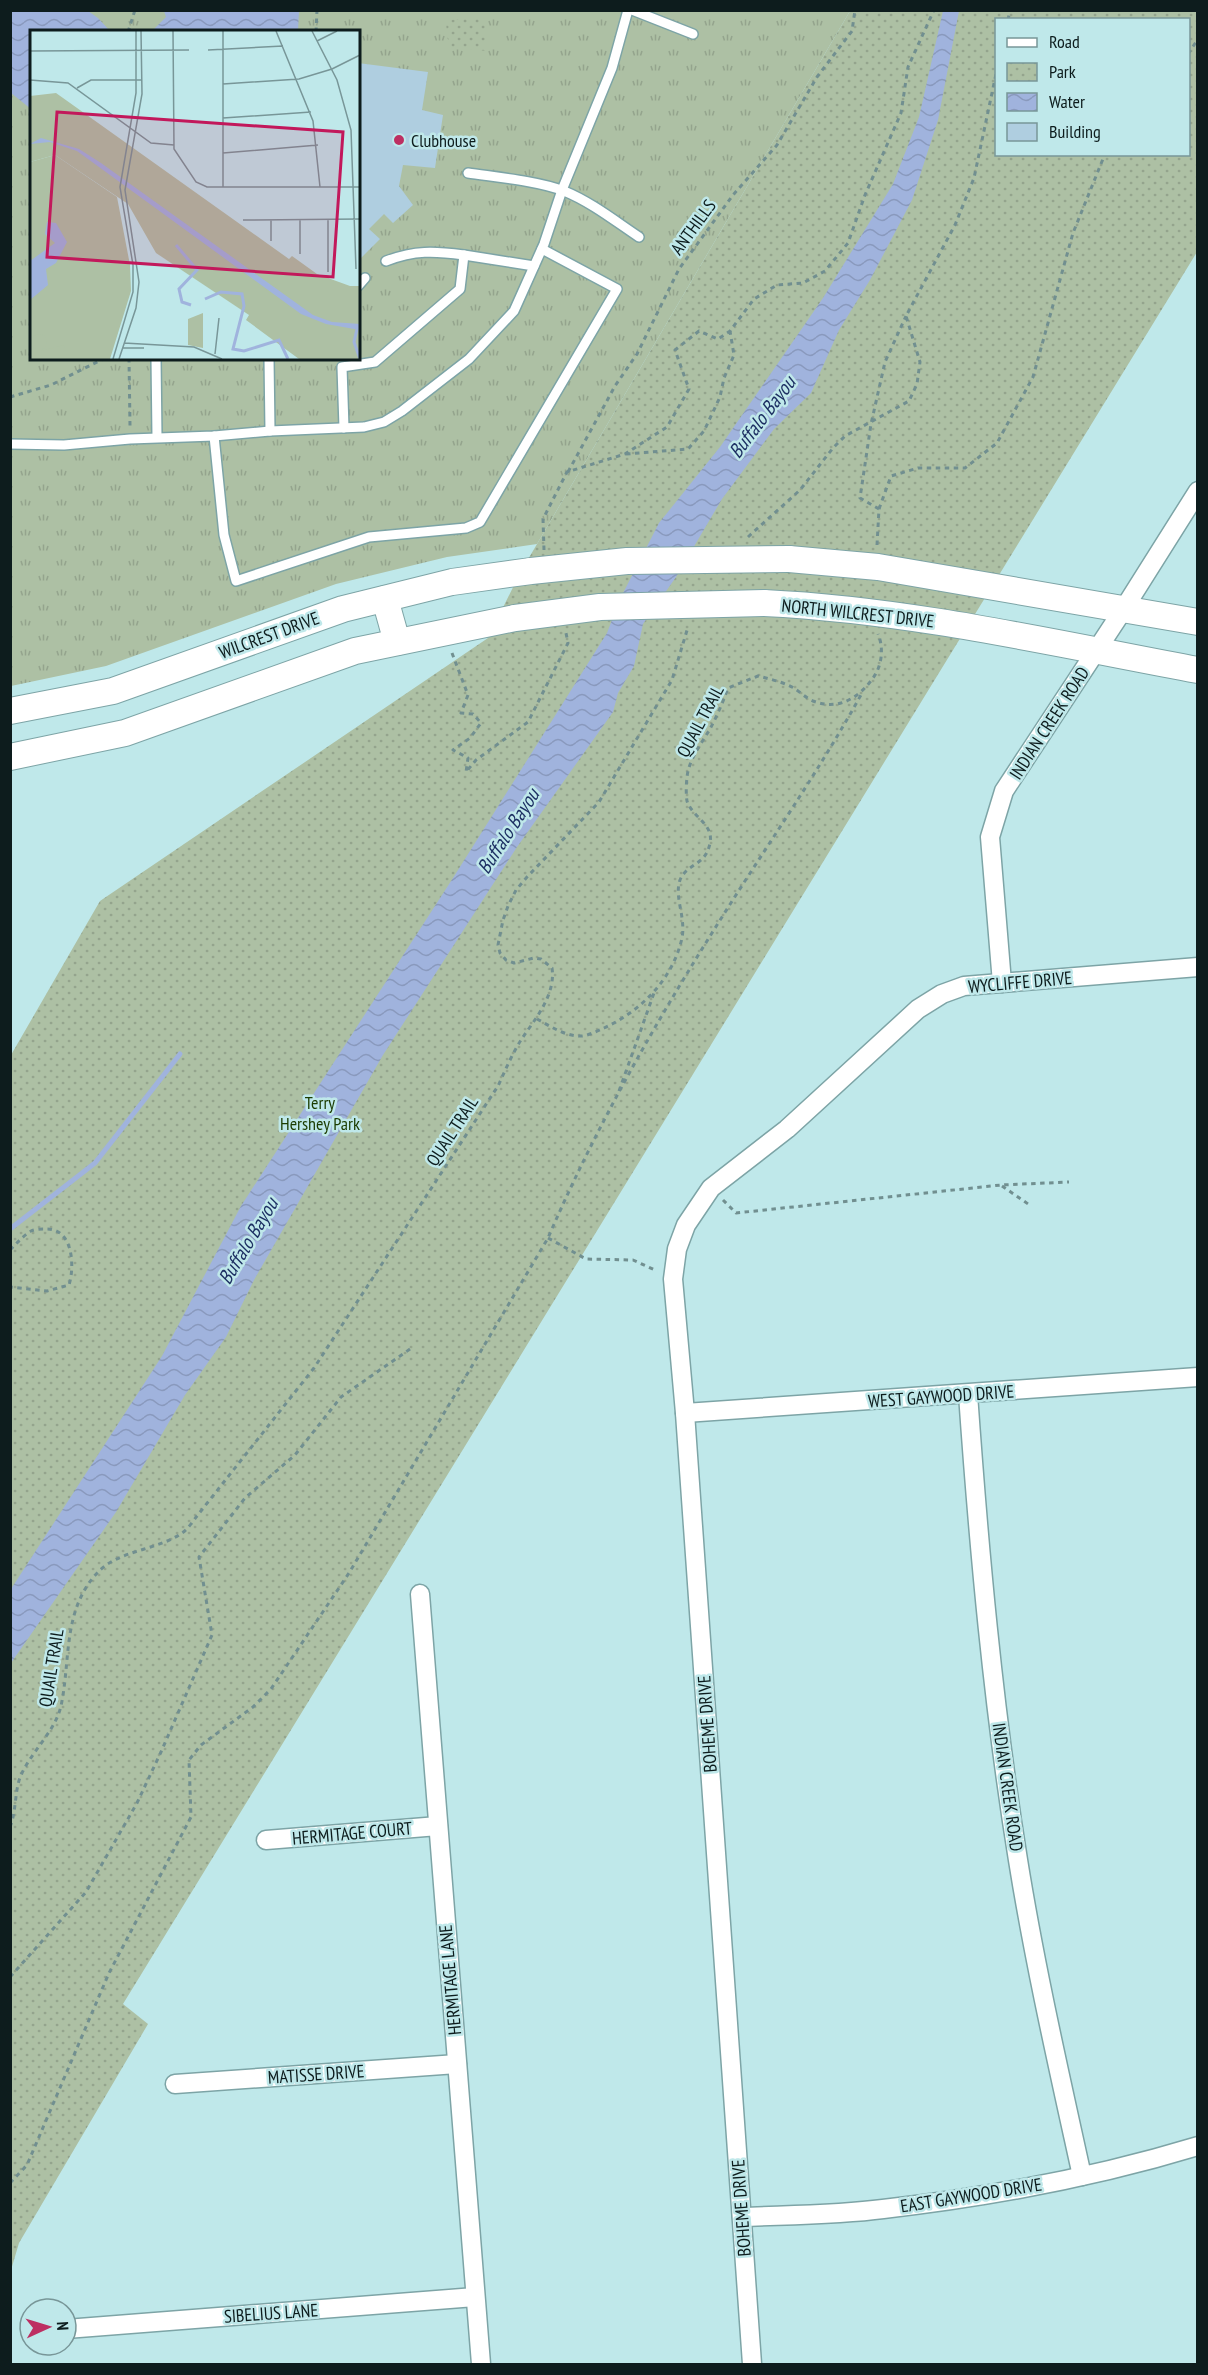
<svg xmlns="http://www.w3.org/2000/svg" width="1208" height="2375" font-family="'PT Sans Narrow',sans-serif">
<defs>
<pattern id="grass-tufts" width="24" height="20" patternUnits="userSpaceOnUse" patternTransform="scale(1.5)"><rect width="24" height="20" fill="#adc0a4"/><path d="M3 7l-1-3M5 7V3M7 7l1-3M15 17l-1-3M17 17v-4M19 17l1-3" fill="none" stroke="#94a48d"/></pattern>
<pattern id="park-dots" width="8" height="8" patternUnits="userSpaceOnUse" patternTransform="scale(1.5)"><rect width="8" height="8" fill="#adc0a4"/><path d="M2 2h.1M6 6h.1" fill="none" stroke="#94a48d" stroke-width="1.8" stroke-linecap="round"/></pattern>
<pattern id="water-waves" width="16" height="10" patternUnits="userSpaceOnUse" patternTransform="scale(1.5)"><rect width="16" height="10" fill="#a0b3dd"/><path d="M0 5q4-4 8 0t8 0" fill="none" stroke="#8999bd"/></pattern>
</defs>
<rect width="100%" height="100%" fill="#bfe8ea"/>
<!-- grass -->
<path fill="url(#grass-tufts)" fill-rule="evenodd" d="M 10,11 L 850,11 L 537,544 L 447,557 L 336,584 L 106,666 L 11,686 ZM 32,32 L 358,32 L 358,358 L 32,358 Z"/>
<!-- park -->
<g fill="url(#park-dots)" fill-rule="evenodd">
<path d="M 850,11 L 1197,11 L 1197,252 L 123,2004 L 148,2024 L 19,2243 L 11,2270 L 11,1055 L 100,901 L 488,638 L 520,573 ZM 996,20 L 1188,20 L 1188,154 L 996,154 Z"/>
<path d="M 485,18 L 487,51 L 451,47 L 447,37 L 446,20 Z"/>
</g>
<!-- water -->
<g fill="url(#water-waves)">
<path d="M 10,11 L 88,11 L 98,18 L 110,31 L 32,32 L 31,109 L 11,93 Z"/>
<path d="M 164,11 L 299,11 L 298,31 L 152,31 L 166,17 Z"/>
<path d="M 943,11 L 959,11 L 938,120 L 912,200 L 870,280 L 839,330 L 811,393 L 774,429 L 722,499 L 676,577 L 643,624 L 634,666 L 618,693 L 613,712 L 517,847 L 383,1055 L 254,1280 L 226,1337 L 185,1395 L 116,1512 L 11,1663 L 11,1589 L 162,1356 L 241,1206 L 453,878 L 607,633 L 620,599 L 659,523 L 720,447 L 823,298 L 893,184 L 919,117 Z"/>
</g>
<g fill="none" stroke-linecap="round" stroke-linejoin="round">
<!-- stream -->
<path stroke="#a0b3dd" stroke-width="5" d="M 10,1229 L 95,1163 L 180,1054"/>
</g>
<!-- building -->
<path fill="#afcee0" d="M 358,63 L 428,72 L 422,110 L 443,115 L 435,168 L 403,165 L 399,186 L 413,205 L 393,223 L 384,214 L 369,229 L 380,239 L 358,261 Z"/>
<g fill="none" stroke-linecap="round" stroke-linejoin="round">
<!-- lane casing -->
<g stroke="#7da4a6" stroke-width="12">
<g id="lane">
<path d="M 632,10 L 693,34"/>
<path d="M 468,173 C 495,177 539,181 564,191 C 591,202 615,221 639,237"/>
<path d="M 386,261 C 415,250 434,251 464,255"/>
<path d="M 358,286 L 365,278"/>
<path d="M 156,358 L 157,437"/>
<path d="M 269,358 L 270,431"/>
<path d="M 344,428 L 342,367 L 375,362 L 460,289 L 464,255 L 534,266"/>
<path d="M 214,436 L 224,535 L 236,581 L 369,537 L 466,528 L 480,522 L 617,289 L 542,249"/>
<path d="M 10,444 L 64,445 L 130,439 L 214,436 L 270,431 L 364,427 L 384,422 L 402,411 L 469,359 L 514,311 L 544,244 L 562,190 L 612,68 L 628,10"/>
</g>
</g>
<!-- street casing -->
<g stroke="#7da4a6" stroke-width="21">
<g id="street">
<path d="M 1002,983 L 990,837 L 1004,791 L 1123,610 L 1198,491"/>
<path d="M 968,1394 C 979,1550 993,1705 1018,1860 C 1035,1966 1059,2071 1082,2176"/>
<path d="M 685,1413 L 1198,1377"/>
<path d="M 420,1594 L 481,2364"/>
<path d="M 266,1840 L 438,1826"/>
<path d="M 175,2084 L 457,2064"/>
<path d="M 742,2217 C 789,2215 837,2215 883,2209 C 989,2197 1096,2177 1198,2146"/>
<path d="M 66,2329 L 475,2297"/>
<path d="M 752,2364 L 685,1413 L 673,1279 L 677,1249 L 686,1225 L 711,1188 L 787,1129 L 918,1009 L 942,994 L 964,986 L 1198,967"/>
</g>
</g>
<!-- secondary casing -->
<g stroke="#7da4a6" stroke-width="28">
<g id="secondary">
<path d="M 789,559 L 878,567 L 1198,622"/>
<path d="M 385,599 L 397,642"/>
<path d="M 764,603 C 911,610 1053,643 1198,670"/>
<path d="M 10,711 L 113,691 L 343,609 L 452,582 L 531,571"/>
<path d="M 10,757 L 125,733 L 355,651 L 515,618"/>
</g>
</g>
<!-- path -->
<g stroke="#718f90" stroke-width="3" stroke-dasharray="4.5 4.5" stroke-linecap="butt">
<path d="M 1008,20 L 1010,10"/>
<path d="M 128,32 L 135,10"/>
<path d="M 316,32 L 317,10"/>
<path d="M 1188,54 L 1198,39"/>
<path d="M 129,358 L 130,426"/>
<path d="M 10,397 L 51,385 L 105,358"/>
<path d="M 626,454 L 688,449 L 704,431 L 720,397 L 724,378 L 734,355 L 730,331"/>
<path d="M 568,472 L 615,386 L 637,354 L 679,269 L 733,195 L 777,145 L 817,77 L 852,31 L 855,10"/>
<path d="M 879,509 L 891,476 L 918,468 L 965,468 L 997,443 L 1033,377 L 1073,233 L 1105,154"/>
<path d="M 748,537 L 800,490 L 833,448 L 845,436 L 909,401 L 917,384 L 920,362 L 906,316 L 955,225 L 974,178 L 996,74"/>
<path d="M 877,545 L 879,509 L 860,498 L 871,424 L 885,362 L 906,316"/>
<path d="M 544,550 L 543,519 L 567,472 L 625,454 L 667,427 L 689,389 L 675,350 L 699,331 L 718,339 L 730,331 L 754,299 L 777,285 L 803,283 L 825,271 L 848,243 L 865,195 L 901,113 L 908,67 L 934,10"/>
<path d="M 452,653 L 468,695 L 461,713 L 473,714 L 481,723 L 470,738 L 453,750 L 468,758 L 466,772 L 476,760 L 528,722 L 568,643 L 566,633"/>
<path d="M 537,1019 C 550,1026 563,1035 578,1036 C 586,1037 597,1031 604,1028 C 641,1011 673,979 682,938 C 686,917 674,897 680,880 C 687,863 706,866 710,843 C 714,824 692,817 687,801 C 686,795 686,785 687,778 C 688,761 701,744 710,729 C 717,716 723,702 728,688 L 758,676 C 770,679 783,682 794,688 C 800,692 806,698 813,701 C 838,711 859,698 873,678 C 882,666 884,648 878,634"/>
<path d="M 619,1091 L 654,993"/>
<path d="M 1002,1186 L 1031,1206"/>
<path d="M 723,1200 L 736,1213 L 1001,1185 L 1069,1182"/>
<path d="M 548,1238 L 586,1259 L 633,1260 L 655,1270"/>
<path d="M 10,1250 C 17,1243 23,1236 31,1231 C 35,1229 41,1229 45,1229 C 73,1227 75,1266 69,1285 L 47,1291 L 10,1287"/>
<path d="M 10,1827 C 17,1810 14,1789 22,1773 C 33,1750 55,1731 61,1706 C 71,1659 62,1609 99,1571 C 120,1550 158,1550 182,1533 C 188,1529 193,1521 197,1516 L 314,1368 L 498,1086 C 505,1071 512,1054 521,1040 C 535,1019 556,995 552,968 L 541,959 L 534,958 L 514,963 L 506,960 L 500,953 L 498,945 L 503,920 L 508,906 L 516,890 L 527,877 L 599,802 L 672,680 L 688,627"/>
<path d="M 10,1977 L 86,1892 L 137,1803 L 161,1752 L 212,1635 L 199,1557 L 245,1498 L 295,1455 L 341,1397 L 413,1347"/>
<path d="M 10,2183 L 27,2165 L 109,1973 L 191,1817 L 189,1760 L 201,1745 L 253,1707 L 271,1689 L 349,1573 L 548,1238 C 595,1129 654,1025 717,925 C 765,848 818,773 862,693"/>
</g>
<!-- lane -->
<use href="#lane" stroke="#fff" stroke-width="9"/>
<!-- street -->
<use href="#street" stroke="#fff" stroke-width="18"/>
<!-- secondary -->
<use href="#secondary" stroke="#fff" stroke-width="26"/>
<!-- secondary-bridge casing -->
<g stroke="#7da4a6" stroke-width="28" stroke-linecap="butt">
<g id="secondary-bridge">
<path d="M 531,571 L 627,561 L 789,559"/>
<path d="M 515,618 L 600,607 L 764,603"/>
</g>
</g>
<!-- secondary-bridge -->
<use href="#secondary-bridge" stroke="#fff" stroke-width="26"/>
</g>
<!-- markers -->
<circle fill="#bd2f62" stroke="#bfe8ea" stroke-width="2" cx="399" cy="140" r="6"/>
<g text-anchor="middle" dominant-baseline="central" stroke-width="5" stroke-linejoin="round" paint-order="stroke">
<!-- poi labels -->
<g font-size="18" fill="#0d1c1d" stroke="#bfe8ea" text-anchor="start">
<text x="411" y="140">Clubhouse</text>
</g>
<!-- street labels -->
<g font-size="18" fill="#0d1c1d" stroke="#bfe8ea">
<text transform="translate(693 227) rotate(-54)">ANTHILLS</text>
<text transform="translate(858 613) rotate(6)">NORTH WILCREST DRIVE</text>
<text transform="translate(269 635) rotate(-20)">WILCREST DRIVE</text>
<text transform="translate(700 721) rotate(-62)">QUAIL TRAIL</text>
<text transform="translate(1049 723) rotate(-57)">INDIAN CREEK ROAD</text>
<text transform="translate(1020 982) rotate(-5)">WYCLIFFE DRIVE</text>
<text transform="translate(452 1131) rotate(-57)">QUAIL TRAIL</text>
<text transform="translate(941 1396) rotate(-4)">WEST GAYWOOD DRIVE</text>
<text transform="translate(51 1668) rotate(-81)">QUAIL TRAIL</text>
<text transform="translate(707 1724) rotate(-94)">BOHEME DRIVE</text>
<text transform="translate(1008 1787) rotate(82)">INDIAN CREEK ROAD</text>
<text transform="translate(352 1833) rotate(-5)">HERMITAGE COURT</text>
<text transform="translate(450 1980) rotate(-95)">HERMITAGE LANE</text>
<text transform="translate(316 2074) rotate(-4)">MATISSE DRIVE</text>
<text transform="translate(971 2195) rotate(-9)">EAST GAYWOOD DRIVE</text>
<text transform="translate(741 2208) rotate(-94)">BOHEME DRIVE</text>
<text transform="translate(271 2313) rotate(-4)">SIBELIUS LANE</text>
</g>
<!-- park labels -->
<g font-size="18" fill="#1b3c00" stroke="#bfe8ea">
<text x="320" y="1102">Terry<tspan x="320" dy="21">Hershey Park</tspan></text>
</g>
<!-- water labels -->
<g font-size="20" font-style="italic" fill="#1d3063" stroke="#bfe8ea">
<text transform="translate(762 417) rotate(-53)">Buffalo Bayou</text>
<text transform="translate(508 831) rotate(-57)">Buffalo Bayou</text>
<text transform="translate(248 1241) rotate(-59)">Buffalo Bayou</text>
</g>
</g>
<!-- overview -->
<g transform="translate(30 30)">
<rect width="330" height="330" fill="#bfe8ea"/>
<path d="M 25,125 L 87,167 L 100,235 L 101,261 L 80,329 L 0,329 L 0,132 ZM 173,283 L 173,318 L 158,315 L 158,289 Z" fill="#adc0a4"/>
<path d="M 26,63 L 259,229 L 262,226 L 287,244 L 320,256 L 330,256 L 330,329 L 269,329 L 216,290 L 219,285 L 126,223 L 98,174 L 25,125 L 0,132 L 0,66 Z" fill="#adc0a4"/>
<path d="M1 312a8 8 0 1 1 16 0a8 8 0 1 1-16 0ZM 34,315 L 37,327 L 13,329 L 11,321 Z" fill="#adc0a4"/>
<path d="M 11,108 L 49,119 L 71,133 L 283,285 L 302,292 L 330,294 L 330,300 L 296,294 L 271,284 L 47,121 L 20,112 L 0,114 ZM 17,192 L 26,193 L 37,212 L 26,233 L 16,239 L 18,255 L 0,270 L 0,231 L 25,213 L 15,204 Z" fill="#a0b3dd"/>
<path fill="none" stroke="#a0b3dd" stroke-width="3" d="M 146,215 L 167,240 L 149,259 L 152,272 L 161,275M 175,269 L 191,262 L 212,264 L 214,276 L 203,319 L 214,321 L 249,310 L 258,329M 327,299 L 324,312 L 330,329"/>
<path fill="none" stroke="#789698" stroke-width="1.5" d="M 143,1 L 144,119 L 166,152 L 177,157 L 330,157M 193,1 L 193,157M 246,1 L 283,91 L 290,157M 282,1 L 307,50 L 321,100 L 326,239M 287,11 L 307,1M 178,20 L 253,16M 0,21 L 159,20M 0,50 L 38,53 L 121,113 L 144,115M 193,54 L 269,49 L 302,39 L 330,25M 47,58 L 61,50 L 112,50M 193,88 L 281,82M 193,123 L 288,115M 298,189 L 298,242M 213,190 L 330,189M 241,190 L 241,211M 270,190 L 270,224M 94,313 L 164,317 L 192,329M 93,318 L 114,318M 185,324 L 189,288M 83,329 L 103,262 L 103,235 L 90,157 L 106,63 L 106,1M 89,329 L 106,278 L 109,252 L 95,160 L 112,64 L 111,1"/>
<path fill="#c2185b" fill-opacity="0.15" stroke="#c2185b" stroke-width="3" d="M 27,82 L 313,102 L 303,247 L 17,227 Z"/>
<rect width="330" height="330" fill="none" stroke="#0d1c1d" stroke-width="3"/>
</g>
<!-- border -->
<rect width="1208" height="2375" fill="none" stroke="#0d1c1d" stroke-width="24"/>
<!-- legend -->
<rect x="995" y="18" width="195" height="138" fill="#bfe8ea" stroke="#789698" stroke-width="1.5"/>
<rect x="1007" y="38" width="30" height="9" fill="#ffffff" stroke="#789698" stroke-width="1.5"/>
<text x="1049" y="48" font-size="18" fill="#0d1c1d">Road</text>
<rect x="1007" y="63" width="30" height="18" fill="url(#park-dots)" stroke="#789698" stroke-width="1.5"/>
<text x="1049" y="78" font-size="18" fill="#0d1c1d">Park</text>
<rect x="1007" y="93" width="30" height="18" fill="url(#water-waves)" stroke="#789698" stroke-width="1.5"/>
<text x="1049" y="108" font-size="18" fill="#0d1c1d">Water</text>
<rect x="1007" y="123" width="30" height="18" fill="#afcee0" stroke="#789698" stroke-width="1.5"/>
<text x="1049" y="138" font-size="18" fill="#0d1c1d">Building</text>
<!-- north arrow -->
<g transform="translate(48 2327) rotate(86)"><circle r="28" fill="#bfe8ea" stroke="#789698" stroke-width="1.5"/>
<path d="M0-4.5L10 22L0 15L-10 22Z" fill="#bd2f62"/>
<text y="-9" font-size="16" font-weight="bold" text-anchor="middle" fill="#0d1c1d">N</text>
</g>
</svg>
